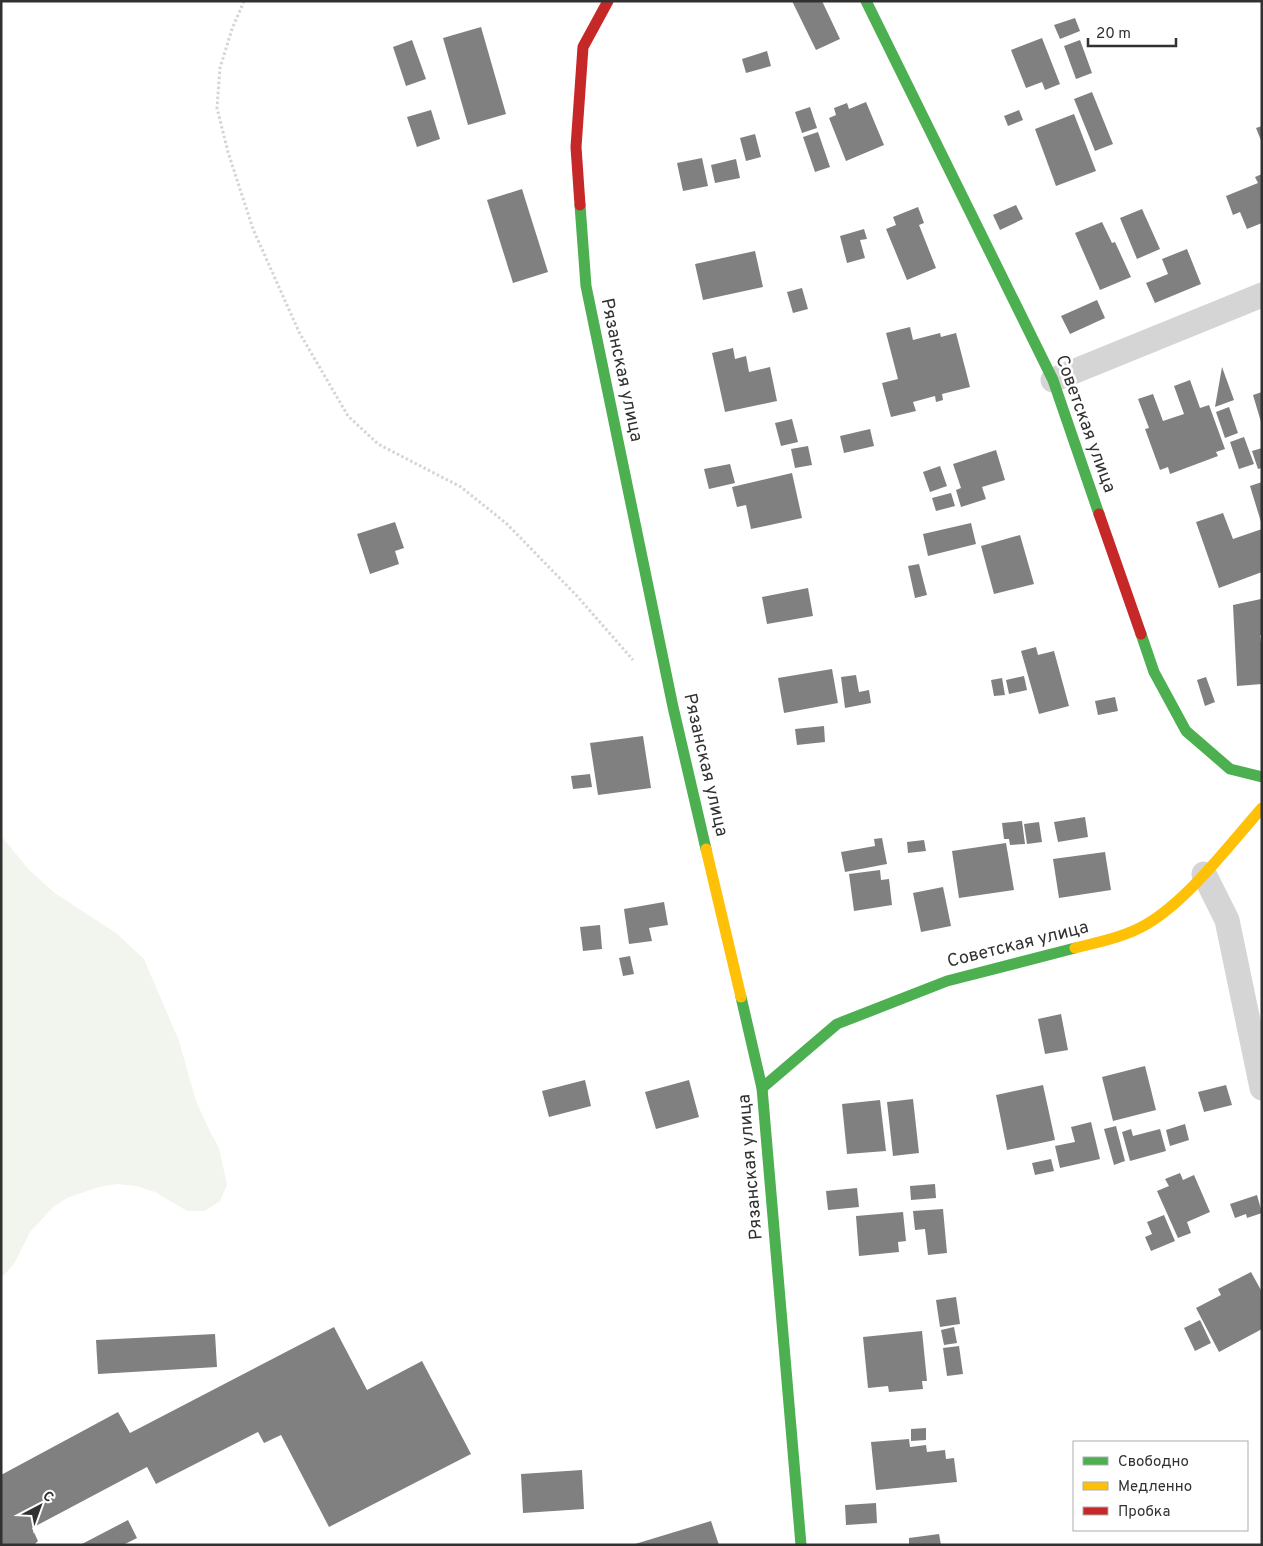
<svg xmlns="http://www.w3.org/2000/svg" width="1263" height="1546" font-family="Overpass,sans-serif">
<rect width="100%" height="100%" fill="#fff"/>
<!-- green -->
<path fill="#f2f5ed" d="M 1,836 L 30,871 L 56,894 L 116,933 L 144,959 L 179,1041 L 196,1101 L 210,1132 L 219,1148 L 227,1185 L 220,1201 L 205,1211 L 187,1211 L 155,1192 L 136,1186 L 117,1184 L 99,1187 L 67,1198 L 53,1207 L 30,1232 L 14,1264 L 1,1278 Z"/>
<!-- building -->
<g fill="#808080">
<path d="M 792,1 L 822,1 L 840,39 L 816,50 Z"/>
<path d="M 1075,18 L 1080,31 L 1060,39 L 1054,25 Z"/>
<path d="M 481,27 L 506,114 L 468,125 L 443,38 Z"/>
<path d="M 1042,38 L 1060,84 L 1045,90 L 1042,82 L 1026,88 L 1011,50 Z"/>
<path d="M 412,40 L 426,79 L 406,86 L 393,47 Z"/>
<path d="M 1080,40 L 1092,73 L 1076,79 L 1064,46 Z"/>
<path d="M 767,51 L 771,66 L 746,73 L 742,59 Z"/>
<path d="M 1092,92 L 1113,144 L 1095,151 L 1074,99 Z"/>
<path d="M 866,102 L 884,145 L 846,161 L 829,118 L 836,115 L 834,108 L 847,103 L 849,109 Z"/>
<path d="M 810,107 L 817,128 L 802,133 L 795,112 Z"/>
<path d="M 431,110 L 440,139 L 417,147 L 407,117 Z"/>
<path d="M 1019,110 L 1023,120 L 1008,126 L 1004,116 Z"/>
<path d="M 1074,114 L 1096,171 L 1056,186 L 1035,129 Z"/>
<path d="M 1262,126 L 1262,143 L 1256,128 Z"/>
<path d="M 818,132 L 830,167 L 815,172 L 803,137 Z"/>
<path d="M 755,134 L 761,157 L 746,161 L 740,138 Z"/>
<path d="M 702,158 L 708,186 L 683,191 L 677,163 Z"/>
<path d="M 736,159 L 740,178 L 715,183 L 711,165 Z"/>
<path d="M 1262,174 L 1262,223 L 1247,229 L 1240,212 L 1233,215 L 1226,196 L 1258,183 L 1255,177 Z"/>
<path d="M 522,189 L 548,272 L 513,283 L 487,200 Z"/>
<path d="M 1016,205 L 1023,219 L 1000,230 L 993,215 Z"/>
<path d="M 918,207 L 924,223 L 919,225 L 936,268 L 907,280 L 886,229 L 896,225 L 893,217 Z"/>
<path d="M 1142,209 L 1160,249 L 1137,259 L 1120,218 Z"/>
<path d="M 1102,222 L 1112,243 L 1115,242 L 1131,277 L 1100,290 L 1075,233 Z"/>
<path d="M 864,229 L 867,239 L 860,240 L 865,258 L 847,263 L 840,236 Z"/>
<path d="M 1187,249 L 1201,284 L 1155,303 L 1146,283 L 1168,274 L 1162,259 Z"/>
<path d="M 755,251 L 763,287 L 703,300 L 695,264 Z"/>
<path d="M 802,288 L 808,309 L 793,313 L 787,292 Z"/>
<path d="M 1097,300 L 1105,318 L 1070,334 L 1061,316 Z"/>
<path d="M 910,327 L 913,340 L 940,333 L 941,337 L 956,333 L 970,387 L 942,394 L 943,400 L 936,402 L 935,396 L 913,402 L 916,411 L 891,417 L 882,383 L 898,379 L 886,333 Z"/>
<path d="M 733,348 L 735,359 L 746,356 L 749,372 L 770,367 L 777,401 L 725,412 L 712,353 Z"/>
<path d="M 1222,367 L 1234,400 L 1215,407 Z"/>
<path d="M 1190,380 L 1200,408 L 1209,405 L 1225,449 L 1216,452 L 1218,456 L 1170,474 L 1168,467 L 1160,470 L 1145,429 L 1149,428 L 1138,399 L 1153,394 L 1163,421 L 1184,414 L 1174,386 Z"/>
<path d="M 1262,392 L 1262,422 L 1261,422 L 1253,395 Z"/>
<path d="M 1229,407 L 1238,433 L 1225,438 L 1216,412 Z"/>
<path d="M 792,419 L 798,442 L 781,446 L 775,423 Z"/>
<path d="M 870,429 L 874,446 L 844,453 L 840,436 Z"/>
<path d="M 1244,437 L 1254,464 L 1239,469 L 1230,442 Z"/>
<path d="M 808,446 L 812,465 L 795,468 L 791,449 Z"/>
<path d="M 1262,448 L 1262,468 L 1258,469 L 1252,451 Z"/>
<path d="M 996,450 L 1005,480 L 982,487 L 986,499 L 961,507 L 956,490 L 961,488 L 953,464 Z"/>
<path d="M 730,464 L 735,483 L 709,489 L 704,469 Z"/>
<path d="M 940,466 L 947,486 L 930,492 L 923,472 Z"/>
<path d="M 792,473 L 802,518 L 751,529 L 746,505 L 737,507 L 732,487 Z"/>
<path d="M 1262,482 L 1262,522 L 1261,522 L 1250,486 Z"/>
<path d="M 951,493 L 955,506 L 936,511 L 932,498 Z"/>
<path d="M 1223,513 L 1233,539 L 1262,529 L 1262,572 L 1219,588 L 1196,522 Z"/>
<path d="M 395,522 L 404,548 L 395,551 L 399,564 L 370,574 L 357,534 Z"/>
<path d="M 971,523 L 976,544 L 928,556 L 923,534 Z"/>
<path d="M 1020,535 L 1034,584 L 994,594 L 981,546 Z"/>
<path d="M 919,564 L 927,595 L 915,598 L 908,566 Z"/>
<path d="M 808,588 L 813,616 L 767,624 L 762,597 Z"/>
<path d="M 1261,599 L 1262,635 L 1260,635 L 1262,651 L 1262,684 L 1237,686 L 1233,605 Z"/>
<path d="M 1036,647 L 1038,655 L 1054,651 L 1069,706 L 1039,714 L 1021,651 Z"/>
<path d="M 832,669 L 838,703 L 784,713 L 778,678 Z"/>
<path d="M 856,675 L 859,692 L 869,690 L 871,703 L 845,708 L 841,677 Z"/>
<path d="M 1024,676 L 1027,690 L 1009,694 L 1006,680 Z"/>
<path d="M 1206,677 L 1215,702 L 1205,706 L 1197,680 Z"/>
<path d="M 1002,678 L 1005,695 L 994,696 L 991,680 Z"/>
<path d="M 1115,697 L 1118,711 L 1098,715 L 1095,701 Z"/>
<path d="M 824,726 L 825,742 L 797,745 L 795,729 Z"/>
<path d="M 643,736 L 651,788 L 598,795 L 590,743 Z"/>
<path d="M 590,774 L 592,787 L 573,789 L 571,776 Z"/>
<path d="M 1085,817 L 1088,837 L 1058,842 L 1054,822 Z"/>
<path d="M 1022,821 L 1025,844 L 1010,845 L 1009,839 L 1004,839 L 1002,823 Z"/>
<path d="M 1039,822 L 1042,842 L 1027,844 L 1024,824 Z"/>
<path d="M 882,838 L 887,864 L 845,872 L 841,852 L 875,846 L 874,839 Z"/>
<path d="M 924,840 L 926,851 L 908,853 L 907,842 Z"/>
<path d="M 1006,843 L 1014,890 L 959,898 L 952,851 Z"/>
<path d="M 1105,852 L 1111,890 L 1059,898 L 1053,859 Z"/>
<path d="M 880,870 L 881,880 L 889,879 L 892,905 L 854,911 L 849,874 Z"/>
<path d="M 943,887 L 951,926 L 921,932 L 913,893 Z"/>
<path d="M 664,902 L 668,925 L 649,928 L 652,941 L 629,944 L 624,909 Z"/>
<path d="M 600,925 L 602,949 L 583,951 L 580,927 Z"/>
<path d="M 630,956 L 634,974 L 623,976 L 619,958 Z"/>
<path d="M 1061,1014 L 1068,1050 L 1045,1054 L 1038,1019 Z"/>
<path d="M 1145,1066 L 1156,1110 L 1113,1121 L 1102,1077 Z"/>
<path d="M 585,1080 L 591,1106 L 549,1117 L 542,1091 Z"/>
<path d="M 689,1080 L 699,1117 L 656,1129 L 645,1092 Z"/>
<path d="M 1043,1085 L 1055,1140 L 1007,1150 L 996,1095 Z"/>
<path d="M 1226,1085 L 1232,1105 L 1204,1112 L 1198,1092 Z"/>
<path d="M 913,1099 L 919,1153 L 893,1156 L 887,1102 Z"/>
<path d="M 880,1100 L 886,1151 L 847,1154 L 842,1104 Z"/>
<path d="M 1091,1122 L 1100,1159 L 1060,1168 L 1055,1146 L 1075,1142 L 1071,1127 Z"/>
<path d="M 1185,1124 L 1189,1140 L 1170,1146 L 1166,1130 Z"/>
<path d="M 1116,1126 L 1125,1161 L 1114,1165 L 1104,1129 Z"/>
<path d="M 1131,1129 L 1133,1136 L 1160,1129 L 1166,1151 L 1130,1161 L 1122,1132 Z"/>
<path d="M 1051,1159 L 1054,1171 L 1035,1175 L 1032,1163 Z"/>
<path d="M 1180,1173 L 1183,1180 L 1194,1175 L 1210,1212 L 1187,1222 L 1191,1233 L 1178,1238 L 1157,1191 L 1169,1186 L 1165,1179 Z"/>
<path d="M 935,1184 L 936,1198 L 911,1200 L 910,1186 Z"/>
<path d="M 857,1188 L 859,1207 L 828,1210 L 826,1191 Z"/>
<path d="M 1257,1195 L 1262,1213 L 1247,1218 L 1246,1214 L 1235,1218 L 1230,1204 Z"/>
<path d="M 943,1209 L 947,1253 L 928,1255 L 925,1229 L 915,1230 L 913,1211 Z"/>
<path d="M 903,1212 L 906,1241 L 898,1242 L 899,1252 L 859,1256 L 856,1216 Z"/>
<path d="M 1164,1215 L 1175,1241 L 1151,1251 L 1145,1237 L 1152,1234 L 1147,1222 Z"/>
<path d="M 1251,1272 L 1262,1292 L 1262,1329 L 1219,1352 L 1196,1308 L 1221,1295 L 1218,1289 Z"/>
<path d="M 956,1297 L 960,1324 L 940,1327 L 936,1300 Z"/>
<path d="M 1200,1320 L 1211,1343 L 1195,1351 L 1184,1328 Z"/>
<path d="M 334,1327 L 367,1390 L 422,1361 L 471,1454 L 329,1527 L 281,1435 L 264,1443 L 258,1432 L 156,1484 L 147,1467 L 32,1528 L 38,1541 L 34,1545 L 1,1545 L 1,1475 L 118,1412 L 130,1433 Z"/>
<path d="M 954,1327 L 957,1343 L 944,1345 L 941,1330 Z"/>
<path d="M 922,1331 L 927,1381 L 922,1381 L 923,1389 L 889,1392 L 888,1386 L 868,1388 L 863,1337 Z"/>
<path d="M 215,1334 L 217,1367 L 98,1374 L 96,1340 Z"/>
<path d="M 959,1346 L 963,1374 L 947,1376 L 943,1348 Z"/>
<path d="M 926,1428 L 926,1440 L 911,1441 L 911,1429 Z"/>
<path d="M 909,1439 L 910,1447 L 926,1445 L 927,1452 L 945,1450 L 946,1459 L 954,1458 L 957,1482 L 876,1490 L 871,1442 Z"/>
<path d="M 582,1470 L 584,1509 L 523,1513 L 521,1474 Z"/>
<path d="M 876,1503 L 877,1523 L 846,1525 L 845,1505 Z"/>
<path d="M 128,1520 L 137,1538 L 123,1545 L 80,1545 Z"/>
<path d="M 711,1521 L 719,1545 L 635,1545 L 635,1544 Z"/>
<path d="M 939,1534 L 941,1545 L 909,1545 L 909,1538 Z"/>
</g>
<g fill="none" stroke-linecap="round" stroke-linejoin="round">
<!-- path -->
<path stroke="#d5d5d5" stroke-width="3" stroke-dasharray="2.5 2.5" stroke-linecap="butt" d="M 244,1 L 232,29 L 220,68 L 217,108 L 228,152 L 253,229 L 299,332 L 348,416 L 378,444 L 461,487 L 507,524 L 577,596 L 633,660"/>
<!-- street -->
<g stroke="#d5d5d5" stroke-width="25">
<path d="M 1053,380 L 1262,295"/>
<path d="M 1204,874 L 1227,920 L 1262,1088"/>
</g>
<!-- fast -->
<g stroke="#4caf50" stroke-width="11">
<path d="M 866,1 L 1053,380 L 1099,514"/>
<path d="M 580,205 L 586,286 L 673,707 L 706,849"/>
<path d="M 1141,634 L 1154,672 L 1186,731 L 1230,769 L 1262,777"/>
<path d="M 741,997 L 762,1088 L 801,1545"/>
<path d="M 762,1088 L 837,1024 L 947,981 L 1075,948"/>
</g>
<!-- slow -->
<g stroke="#ffc107" stroke-width="11">
<path d="M 706,849 L 741,997"/>
<path d="M 1075,948 C 1099,942 1125,937 1147,924 C 1189,899 1229,845 1262,808"/>
</g>
<!-- jam -->
<g stroke="#c62828" stroke-width="11">
<path d="M 580,205 L 576,147 L 583,47 L 608,1"/>
<path d="M 1099,514 L 1141,634"/>
</g>
</g>
<g text-anchor="middle" dominant-baseline="central" stroke-width="5" stroke-linejoin="round" paint-order="stroke">
<!-- street labels -->
<g font-size="18" fill="#313131" stroke="#fff">
<text transform="translate(621 370) rotate(78)">Рязанская улица</text>
<text transform="translate(1085 424) rotate(70)">Советская улица</text>
<text transform="translate(705 765) rotate(77)">Рязанская улица</text>
<text transform="translate(1018 945) rotate(-14)">Советская улица</text>
<text transform="translate(751 1167) rotate(-95)">Рязанская улица</text>
</g>
</g>
<!-- border -->
<rect width="1263" height="1546" fill="none" stroke="#313131" stroke-width="5"/>
<!-- legend -->
<rect x="1073" y="1441" width="175" height="90" fill="#ffffff" stroke="#adadad"/>
<rect x="1083" y="1457" width="25" height="8" fill="#4caf50" stroke="#adadad"/>
<text x="1118" y="1466" font-size="15" fill="#313131">Свободно</text>
<rect x="1083" y="1482" width="25" height="8" fill="#ffc107" stroke="#adadad"/>
<text x="1118" y="1491" font-size="15" fill="#313131">Медленно</text>
<rect x="1083" y="1507" width="25" height="8" fill="#c62828" stroke="#adadad"/>
<text x="1118" y="1516" font-size="15" fill="#313131">Пробка</text>
<!-- north arrow -->
<g transform="translate(40 1506) rotate(41)" stroke="#ffffff" stroke-width="4" paint-order="stroke">
<path d="M0-4L9 19L0 12L-9 19Z" fill="#313131"/>
<text y="-8" font-size="14" font-weight="bold" text-anchor="middle" fill="#313131">С</text>
</g>
<!-- scale -->
<path d="M1088 38v8h88v-8" fill="none" stroke="#313131" stroke-width="2.5"/>
<text x="1096" y="38" font-size="15" fill="#313131" stroke="#ffffff" stroke-width="4" paint-order="stroke">20 m</text>
</svg>
